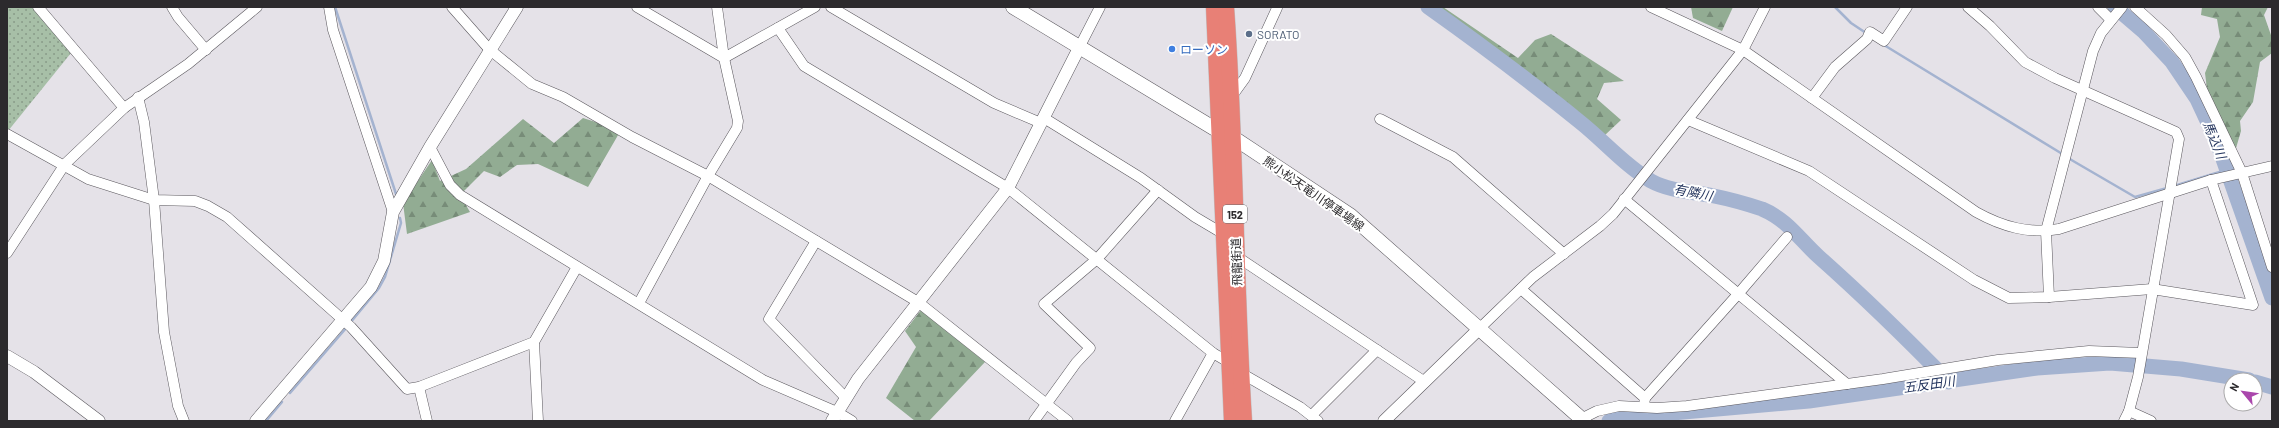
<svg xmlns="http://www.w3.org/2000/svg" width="2279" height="428" font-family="Barlow,'Noto Sans JP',sans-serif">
<defs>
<pattern id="grass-dots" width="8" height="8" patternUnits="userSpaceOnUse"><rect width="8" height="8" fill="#a7bfa7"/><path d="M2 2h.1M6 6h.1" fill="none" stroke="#889b88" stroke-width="1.8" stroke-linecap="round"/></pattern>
<pattern id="forest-firs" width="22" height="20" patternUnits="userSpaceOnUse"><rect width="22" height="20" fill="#92ac93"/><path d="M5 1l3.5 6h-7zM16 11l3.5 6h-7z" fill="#778c78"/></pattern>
</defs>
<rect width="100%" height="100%" fill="#e5e2e8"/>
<!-- grass -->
<path fill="url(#grass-dots)" d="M 7,7 L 33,7 L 71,53 L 8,131 Z"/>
<!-- forest -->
<g fill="url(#forest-firs)">
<path d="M 1435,7 L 1443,7 L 1518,58 L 1535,40 L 1551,34 L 1624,81 L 1604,83 L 1597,99 L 1621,120 L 1604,136 Z"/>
<path d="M 1691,7 L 1733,7 L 1722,31 L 1693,18 Z"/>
<path d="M 2202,7 L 2268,7 L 2264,15 L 2272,38 L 2272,53 L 2260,62 L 2253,102 L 2240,121 L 2241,131 L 2234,155 L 2207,89 L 2205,73 L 2220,37 L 2217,19 L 2201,15 Z"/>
<path d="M 583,118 L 621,130 L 588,187 L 538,164 L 517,165 L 500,177 L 484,171 L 460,195 L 470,212 L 407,234 L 403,203 L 432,160 L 440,181 L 466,169 L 523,119 L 554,143 Z"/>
<path d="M 921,310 L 985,362 L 929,421 L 915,421 L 886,398 L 916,347 L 905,331 Z"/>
</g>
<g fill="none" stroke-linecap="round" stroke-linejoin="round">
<!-- stream -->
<g stroke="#a4b3d0" stroke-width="2.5">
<path d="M 335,7 L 396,194"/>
<path d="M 1835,7 L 1851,23 L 1866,33"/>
<path d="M 1884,45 L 2064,155"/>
<path d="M 2068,158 L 2135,197 L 2167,188"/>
<path d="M 2174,186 L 2226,170"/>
<path d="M 350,323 L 379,288 L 385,277 L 401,223 L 400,218"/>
<path d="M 290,393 L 347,327"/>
<path d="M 266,421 L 282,402"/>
</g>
<!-- river -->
<g stroke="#a4b3d0" stroke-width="15">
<path d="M 1428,7 C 1480,44 1531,82 1580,122 C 1604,141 1624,165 1651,181 C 1669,191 1693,192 1714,196 C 1729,199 1747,204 1762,209 C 1788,220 1799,239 1819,257 C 1864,297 1907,339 1949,382"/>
<path d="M 2115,7 L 2143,31 L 2172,62 L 2197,99 L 2217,142 L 2272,298"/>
<path d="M 2255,382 L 2272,387"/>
<path d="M 1609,421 L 1627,417 L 1809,401 L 2037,368 L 2110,363 L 2181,369 L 2249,380"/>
</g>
<!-- minor casing -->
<g stroke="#5b585e" stroke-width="11">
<g id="minor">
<path d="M 38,7 L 124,108"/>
<path d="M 172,7 L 178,17 L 206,50"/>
<path d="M 329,7 L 333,30 L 393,212"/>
<path d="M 452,7 L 489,49 L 532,84 L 563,97 L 632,137 L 708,176 L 918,302 L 1068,421"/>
<path d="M 637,7 L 724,58"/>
<path d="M 831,7 L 994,103 L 1041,123"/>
<path d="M 1651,7 L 1743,50 L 1976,212 C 2003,227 2029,234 2059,229 L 2211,180 L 2272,166"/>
<path d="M 1968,7 L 1990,26 L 2025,62 L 2055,78 L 2176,132 L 2179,139 L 2138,377 L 2129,411 L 2124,421"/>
<path d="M 2098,7 L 2111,20"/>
<path d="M 2135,7 L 2166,35 L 2185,57 L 2196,77 L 2242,173 L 2272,267"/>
<path d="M 778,28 L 804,66 L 1008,188 L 1213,353 L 1230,363"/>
<path d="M 1080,46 L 1100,7"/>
<path d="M 724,58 L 815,7"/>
<path d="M 1232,96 L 1245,78 L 1277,8"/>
<path d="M 138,97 L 144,122 L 154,200 L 164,332 L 178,406 L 184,421"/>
<path d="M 1812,98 L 1835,67 L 1867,39 L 1870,32 L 1884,41 L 1907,7"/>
<path d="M 1044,118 L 1141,178 L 1195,217 L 1222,233"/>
<path d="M 1380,119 L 1453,157 L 1564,254"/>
<path d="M 1688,120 L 1809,171 L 1974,280 L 2009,298 L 2049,297 L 2152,289 L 2253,305 L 2211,180"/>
<path d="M 7,134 L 88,179 L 154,200 L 195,201 L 208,206 L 227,217 L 351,327 L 407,389 L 419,387 L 534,342"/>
<path d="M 430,147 L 450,185 L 460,195 L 763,380 L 837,412 L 852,421"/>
<path d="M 1624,199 L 1847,384"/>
<path d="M 816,241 L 769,319 L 845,397"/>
<path d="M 7,253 L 65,164 L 124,108 L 188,64 L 257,7"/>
<path d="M 1236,256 L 1425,382"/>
<path d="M 1521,289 L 1645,398 L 1644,405"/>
<path d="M 2049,297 L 2046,231 L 2093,51 L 2101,33 L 2122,7"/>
<path d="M 639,303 L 708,176 L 737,128 L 738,121 L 724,58 L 717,7"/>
<path d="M 1480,328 L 1533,277 L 1600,226 L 1613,214 L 1743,50 L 1765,7"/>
<path d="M 1241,373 L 1300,407 L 1318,421"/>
<path d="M 419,387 L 427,421"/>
<path d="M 1645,398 L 1739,293 L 1787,237"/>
<path d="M 2129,411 L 2151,421"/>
<path d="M 1312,415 L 1377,350"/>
<path d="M 1581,419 L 1597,411 L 1619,406 L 1657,408 L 1687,406 L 1883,379 L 1998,360 L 2089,351 L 2141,353"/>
<path d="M 538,421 L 534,342 L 577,267"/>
<path d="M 1034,421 L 1076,363 L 1090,348 L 1044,304 L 1097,259 L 1158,190"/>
<path d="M 1175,421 L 1213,353"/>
</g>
</g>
<!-- tertiary casing -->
<g stroke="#5b585e" stroke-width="13">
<g id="tertiary">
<path d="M 7,356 L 34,372 L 99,421"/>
<path d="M 256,421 L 371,287 L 384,261 L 393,212 L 430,147 L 517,7"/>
<path d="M 832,421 L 858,379 L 1008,188 L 1080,46"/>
<path d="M 1384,421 L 1480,328"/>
</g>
</g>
<!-- secondary casing -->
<g stroke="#5b585e" stroke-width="15">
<path id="secondary" d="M 1013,7 L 1220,132 L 1234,138 L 1350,215 L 1584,421"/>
</g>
<!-- trunk casing -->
<g stroke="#c0bfc0" stroke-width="17">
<g id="trunk">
<path d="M 1214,7 L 1232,421"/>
<path d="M 1226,7 C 1236,145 1235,283 1244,421"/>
</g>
</g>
<!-- minor -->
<use href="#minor" stroke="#fff" stroke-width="10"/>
<!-- tertiary -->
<use href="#tertiary" stroke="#fff" stroke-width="12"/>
<!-- secondary -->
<use href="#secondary" stroke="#fff" stroke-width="14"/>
<!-- trunk -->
<use href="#trunk" stroke="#e88076" stroke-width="16"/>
</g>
<!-- markers -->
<circle fill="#5c6f8a" stroke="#fff" stroke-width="1.5" cx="1249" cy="34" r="4"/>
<circle fill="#3f7fe0" stroke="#fff" stroke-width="1.5" cx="1172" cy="49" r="4"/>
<g text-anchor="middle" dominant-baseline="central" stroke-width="4" stroke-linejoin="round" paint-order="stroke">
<!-- shield labels -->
<rect fill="#fff" stroke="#6b6a6c" stroke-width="1" x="1223" y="205" width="24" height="18" rx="3"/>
<g font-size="11" font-weight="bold" fill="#2c2a2d">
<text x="1235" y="214">152</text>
</g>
<!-- service labels -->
<g font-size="12" fill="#4e5e75" stroke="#fff" text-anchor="start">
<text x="1257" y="34">SORATO</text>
</g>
<!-- shop labels -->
<g font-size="12" fill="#366cbe" stroke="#fff" text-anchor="start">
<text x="1180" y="49">ローソン</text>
</g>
<!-- street labels -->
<g font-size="12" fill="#2c2a2d" stroke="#fff">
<text transform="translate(1314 193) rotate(35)">熊小松天竜川停車場線</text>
<text transform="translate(1236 262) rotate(-92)">飛龍街道</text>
</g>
<!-- water labels -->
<g font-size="13" font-style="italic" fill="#23345d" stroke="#fff">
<text transform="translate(2215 140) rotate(68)">馬込川</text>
<text transform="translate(1693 192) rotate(11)">有隣川</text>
<text transform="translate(1929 384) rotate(-8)">五反田川</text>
</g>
</g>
<!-- border -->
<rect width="2279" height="428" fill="none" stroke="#2c2a2d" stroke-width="16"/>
<!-- north arrow -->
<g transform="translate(2243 392) rotate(299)"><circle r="19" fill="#ffffff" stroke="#abaaab"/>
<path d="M0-3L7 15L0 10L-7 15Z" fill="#aa47ac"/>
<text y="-6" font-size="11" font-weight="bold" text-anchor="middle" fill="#2c2a2d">N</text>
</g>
</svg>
